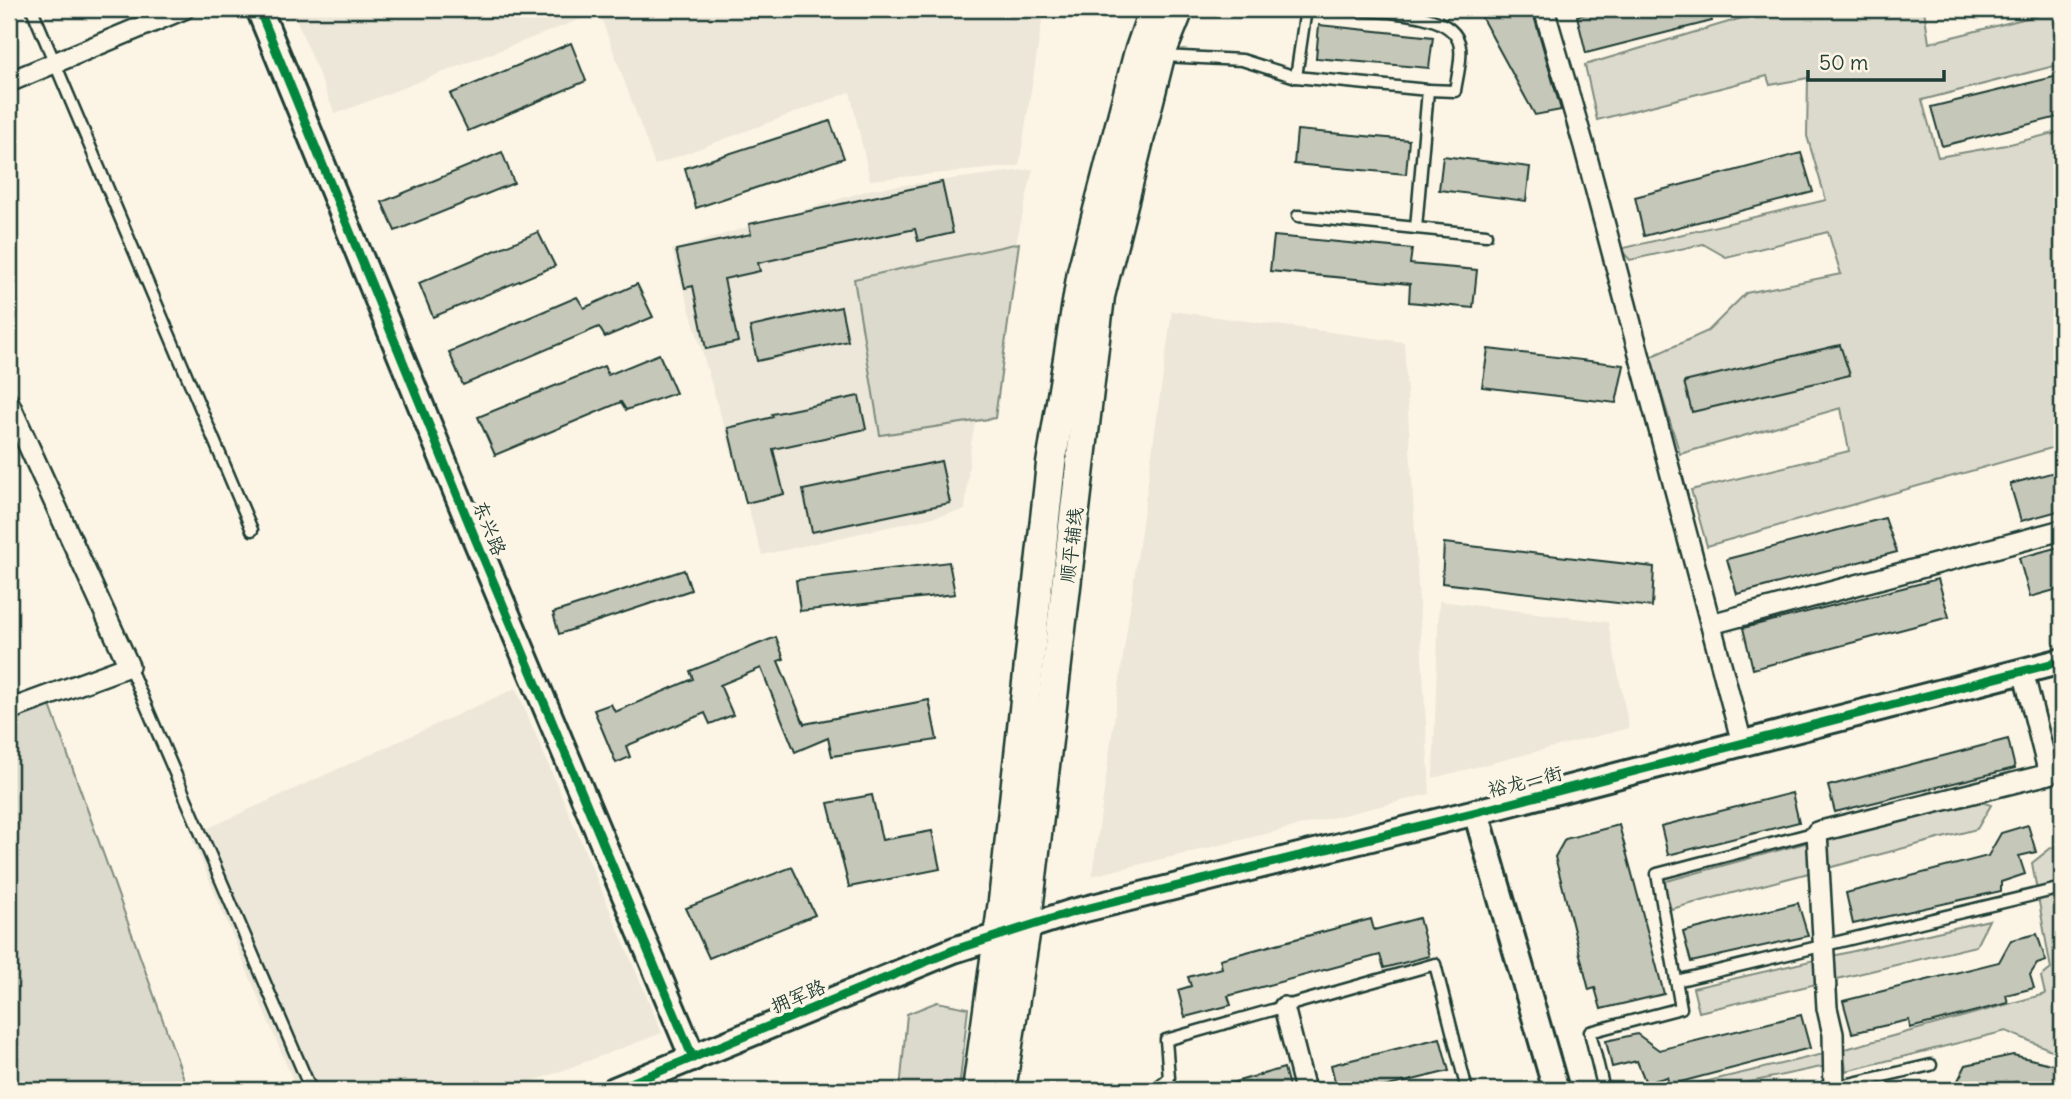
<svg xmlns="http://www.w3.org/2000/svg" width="2071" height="1099" font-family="Delius,'LXGW WenKai TC',sans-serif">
<rect width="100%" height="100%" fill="#fcf5e5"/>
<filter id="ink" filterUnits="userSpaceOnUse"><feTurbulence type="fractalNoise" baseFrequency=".0143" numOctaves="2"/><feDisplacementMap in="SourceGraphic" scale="14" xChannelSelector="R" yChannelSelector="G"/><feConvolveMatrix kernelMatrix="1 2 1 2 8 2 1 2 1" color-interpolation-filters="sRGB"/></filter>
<g filter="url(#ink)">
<!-- built -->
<g fill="#ece7d8">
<path d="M 292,9 L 1044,9 L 1019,166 L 870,180 L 850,92 L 655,165 L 599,12 L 335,114 Z"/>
<path d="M 1033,169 L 971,443 L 965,510 L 762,555 L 672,250 L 872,189 Z"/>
<path d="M 1172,311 L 1404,342 L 1430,794 L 1092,876 Z"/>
<path d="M 1439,601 L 1608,622 L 1629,728 L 1433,778 Z"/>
<path d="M 516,688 L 662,1033 L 510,1090 L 297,1090 L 191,836 Z"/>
</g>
<!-- green -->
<g fill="#dcdacc" stroke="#7e8c80" stroke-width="2">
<path d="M 1772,9 L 1924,9 L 1929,43 L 2062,9 L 2062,64 L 1922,100 L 1938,157 L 2006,145 L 2062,131 L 2062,178 L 2056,180 L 2062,211 L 2062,445 L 1707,546 L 1691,490 L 1849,451 L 1841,408 L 1680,454 L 1650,357 L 1708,331 L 1746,293 L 1841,274 L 1828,232 L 1726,257 L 1703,244 L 1630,260 L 1620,249 L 1826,200 L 1807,136 L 1808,78 L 1770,85 L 1767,76 L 1597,120 L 1585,65 Z"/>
<path d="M 1019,243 L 995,418 L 880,435 L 854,279 Z"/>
<path d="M 47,697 L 188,1090 L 9,1090 L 9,710 Z"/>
<path d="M 1969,798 L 1991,805 L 1977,829 L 1671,909 L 1663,882 Z"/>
<path d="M 2062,844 L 2062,1046 L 2051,1050 L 2006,1031 L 1846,1071 L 1845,1062 L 1712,1090 L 1670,1090 L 1849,1048 L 2045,994 L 2041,977 L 2051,969 L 2032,863 L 2051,848 Z"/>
<path d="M 1989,920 L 1976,946 L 1699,1012 L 1693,988 Z"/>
<path d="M 937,1002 L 968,1008 L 959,1090 L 900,1090 L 907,1014 Z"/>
</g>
<!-- building -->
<g fill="#c5c7b9" stroke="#1f3d34" stroke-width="2">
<path d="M 1477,9 L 1532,9 L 1561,110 L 1535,115 Z"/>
<path d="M 1605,9 L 1709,9 L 1712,21 L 1586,53 L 1577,16 Z"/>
<path d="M 1319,25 L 1433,37 L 1429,68 L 1316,58 Z"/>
<path d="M 571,43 L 586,81 L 468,131 L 450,94 Z"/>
<path d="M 2062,75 L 2062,116 L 1942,146 L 1931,107 Z"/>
<path d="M 830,121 L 844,158 L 696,208 L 685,168 Z"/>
<path d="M 1297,130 L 1409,140 L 1406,174 L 1294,164 Z"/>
<path d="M 502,152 L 514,183 L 395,231 L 382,202 Z"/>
<path d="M 1801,153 L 1813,192 L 1644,236 L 1635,197 Z"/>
<path d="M 1443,156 L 1530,167 L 1526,201 L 1439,190 Z"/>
<path d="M 942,182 L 953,233 L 918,241 L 915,229 L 758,263 L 760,271 L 724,279 L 738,342 L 706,349 L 693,286 L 685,288 L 676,250 L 751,234 L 749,224 Z"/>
<path d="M 538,232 L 555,266 L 433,317 L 419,283 Z"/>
<path d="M 1274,236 L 1412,249 L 1410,264 L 1477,270 L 1473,308 L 1409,302 L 1410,284 L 1270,271 Z"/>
<path d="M 637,284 L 653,317 L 605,337 L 599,327 L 463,385 L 449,352 L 577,297 L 584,308 Z"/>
<path d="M 841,307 L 848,341 L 757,361 L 750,327 Z"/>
<path d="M 1840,345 L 1850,375 L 1692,412 L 1684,382 Z"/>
<path d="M 1488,349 L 1624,365 L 1616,403 L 1482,387 Z"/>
<path d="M 659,354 L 676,393 L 626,410 L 621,402 L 495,455 L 478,417 L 604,366 L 608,375 Z"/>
<path d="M 859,396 L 866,429 L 773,449 L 784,494 L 746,503 L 728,428 L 773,417 L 772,414 Z"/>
<path d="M 941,461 L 950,503 L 812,532 L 803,490 Z"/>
<path d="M 2062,470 L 2062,510 L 2021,521 L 2010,484 Z"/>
<path d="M 1885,518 L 1897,552 L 1737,594 L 1727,559 Z"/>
<path d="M 1444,543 L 1654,567 L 1652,607 L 1442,583 Z"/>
<path d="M 2062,546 L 2062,588 L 2030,597 L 2019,558 Z"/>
<path d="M 949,562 L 955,594 L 800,611 L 796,580 Z"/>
<path d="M 684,570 L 691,590 L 559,634 L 553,613 Z"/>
<path d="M 1938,579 L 1949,617 L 1753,669 L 1743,628 Z"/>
<path d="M 776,637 L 784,659 L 778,661 L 804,724 L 929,700 L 937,740 L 832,756 L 828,738 L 795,752 L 761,668 L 720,685 L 733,715 L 710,724 L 705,713 L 626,746 L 630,757 L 616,763 L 594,710 L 611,704 L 615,712 L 693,679 L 690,671 Z"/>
<path d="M 2008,739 L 2015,768 L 1835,812 L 1828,786 Z"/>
<path d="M 1792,793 L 1799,822 L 1668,855 L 1661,826 Z"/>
<path d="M 872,795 L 882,840 L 932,831 L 940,869 L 849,887 L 828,803 Z"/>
<path d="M 1619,825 L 1664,994 L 1601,1009 L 1595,988 L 1589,990 L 1555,857 L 1565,839 Z"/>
<path d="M 2028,825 L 2036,852 L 2019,856 L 2025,874 L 2001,882 L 2001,891 L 1853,924 L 1846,893 L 1988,856 L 2001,833 Z"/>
<path d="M 792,867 L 815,915 L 709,958 L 686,908 Z"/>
<path d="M 1798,903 L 1808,936 L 1691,962 L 1683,932 Z"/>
<path d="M 1419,918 L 1429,956 L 1384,968 L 1380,955 L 1228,996 L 1231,1005 L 1185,1017 L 1178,990 L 1191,986 L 1188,977 L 1222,968 L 1220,959 L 1371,919 L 1374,930 Z"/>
<path d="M 2037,934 L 2046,961 L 2037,964 L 2030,975 L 2034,988 L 2006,995 L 2008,1003 L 1910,1028 L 1909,1020 L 1852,1033 L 1843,1001 L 1999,962 L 2011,940 Z"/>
<path d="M 1801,1015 L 1810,1048 L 1669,1085 L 1667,1077 L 1646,1083 L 1637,1061 L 1612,1067 L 1606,1041 L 1637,1034 L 1659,1050 Z"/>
<path d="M 1440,1038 L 1449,1071 L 1372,1090 L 1337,1090 L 1331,1065 Z"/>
<path d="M 2013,1055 L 2051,1064 L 2062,1062 L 2062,1090 L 2018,1090 L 2016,1082 L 1986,1090 L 1953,1090 L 1966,1065 Z"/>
<path d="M 1284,1068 L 1290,1090 L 1222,1090 L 1221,1086 Z"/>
</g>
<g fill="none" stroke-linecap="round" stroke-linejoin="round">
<!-- service casing -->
<g stroke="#1f3d34" stroke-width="15">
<g id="service">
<path d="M 32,9 L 252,530"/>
<path d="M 1342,9 C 1372,12 1455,8 1460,47 C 1462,60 1457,77 1455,91 L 1428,90"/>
<path d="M 1163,56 L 1242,60 L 1296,77 L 1428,90 L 1416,228 L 1298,216"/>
<path d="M 1296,77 L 1306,9"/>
<path d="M 1416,228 L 1486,235"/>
<path d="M 129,666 L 311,1090"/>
<path d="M 1676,981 L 2062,888"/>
<path d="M 1154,1090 L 1169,1078 L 1166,1040 L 1435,964 L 1467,1090"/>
<path d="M 1604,1090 L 1590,1032 L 1681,1008 L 1657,874 L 1817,832"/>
<path d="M 1823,1090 L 1931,1065"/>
</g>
</g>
<!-- minor casing -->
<g stroke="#1f3d34" stroke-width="24">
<g id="minor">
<path d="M 1544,9 L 1584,146 L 1742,743"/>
<path d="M 9,82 L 184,9"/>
<path d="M 9,403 L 129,666 L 9,710"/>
<path d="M 1711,624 L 2062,530"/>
<path d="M 1284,1007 L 1305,1090"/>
<path d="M 1834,1090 L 1833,1034 L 1827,1008 L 1817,832 L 2049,774 L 2023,671"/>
</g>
</g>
<!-- tertiary casing -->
<g stroke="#1f3d34" stroke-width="30">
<g id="tertiary">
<path d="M 259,9 L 475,538 L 693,1058"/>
<path d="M 1476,812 L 1556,1090"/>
<path d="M 614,1090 L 954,950 L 1073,912 L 1476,812 L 2062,661"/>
</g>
</g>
<!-- secondary casing -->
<g stroke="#1f3d34" stroke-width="33">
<g id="secondary">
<path d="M 977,1090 L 1003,901 L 1051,464 L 1082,272 L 1138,55 L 1154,9"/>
<path d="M 1001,1090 L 1026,928 L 1100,296 L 1160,56 L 1179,9"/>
</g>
</g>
<!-- service -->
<use href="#service" stroke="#fcf5e5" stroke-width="10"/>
<!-- minor -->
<use href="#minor" stroke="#fcf5e5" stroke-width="19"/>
<!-- tertiary -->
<use href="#tertiary" stroke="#fcf5e5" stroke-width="24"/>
<!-- secondary -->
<use href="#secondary" stroke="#fcf5e5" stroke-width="28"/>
<!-- cycleway casing -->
<g stroke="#fcf5e5" stroke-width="13">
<g id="cycleway">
<path d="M 259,9 L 475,538 L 693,1058"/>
<path d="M 614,1090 L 954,950 L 1073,912 L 1476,812 L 2062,661"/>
</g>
</g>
<!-- cycleway -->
<use href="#cycleway" stroke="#00873e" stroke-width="9"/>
</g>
</g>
<g text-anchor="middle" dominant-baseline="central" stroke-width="7" stroke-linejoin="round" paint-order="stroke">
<!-- street labels -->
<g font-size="19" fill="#1f3d34" stroke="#fcf5e5">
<text transform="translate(490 528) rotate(68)">东兴路</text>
<text transform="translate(1071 545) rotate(-83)">顺平辅线</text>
<text transform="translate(1525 781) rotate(-14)">裕龙一街</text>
<text transform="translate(798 996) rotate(-23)">拥军路</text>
</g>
</g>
<!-- margin -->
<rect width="2071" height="1099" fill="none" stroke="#fcf5e5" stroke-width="35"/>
<rect x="18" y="18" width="2036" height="1064" fill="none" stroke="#1f3d34" stroke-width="2.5" filter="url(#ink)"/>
<!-- scale -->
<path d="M1808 70v10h136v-10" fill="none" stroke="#1f3d34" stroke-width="3.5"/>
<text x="1819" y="70" font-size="21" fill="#1f3d34" stroke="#fcf5e5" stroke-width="5" paint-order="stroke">50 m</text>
</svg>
